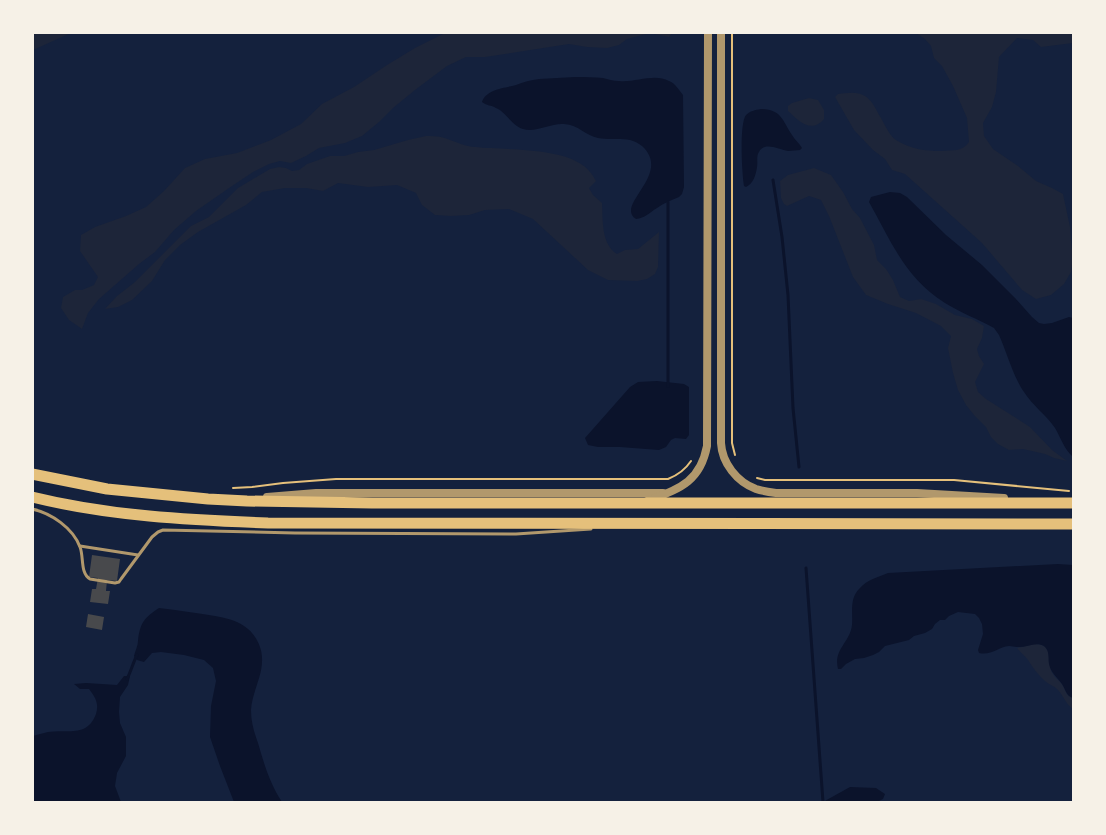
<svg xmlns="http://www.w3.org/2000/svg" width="1106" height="835" font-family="'IBM Plex Sans',sans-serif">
<rect width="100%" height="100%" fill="#14213d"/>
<!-- green -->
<g fill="#1d2539">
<path d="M 33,32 L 71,32 L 71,33 L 33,50 Z"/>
<path d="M 447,32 L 672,33 L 669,37 L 650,33 L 627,39 L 619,45 L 607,48 L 587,47 L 569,44 L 485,57 L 466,57 L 447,66 L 415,90 L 393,108 L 379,122 L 362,136 L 345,143 L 319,148 L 306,156 L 291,163 L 280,161 L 269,164 L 253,172 L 232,186 L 196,211 L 174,230 L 155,252 L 139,264 L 99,299 L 88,313 L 82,329 L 69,320 L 61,308 L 63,297 L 75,290 L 82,290 L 94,285 L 98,277 L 80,251 L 81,235 L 95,227 L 126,216 L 146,207 L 164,191 L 185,168 L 205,159 L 237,153 L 271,140 L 301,124 L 322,104 L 354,87 L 387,65 L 415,48 Z"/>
<path d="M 916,33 L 1073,33 L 1073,43 L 1041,47 L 1033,40 L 1017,38 L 999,57 L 996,92 L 992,107 L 983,123 L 984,136 L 993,149 L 1018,166 L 1036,181 L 1052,188 L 1063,194 L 1070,227 L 1071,241 L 1073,259 L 1071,272 L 1064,284 L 1051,295 L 1036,299 L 1022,290 L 982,243 L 905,174 L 892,170 L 885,159 L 873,150 L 854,130 L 835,97 L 838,94 C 847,93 857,91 865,96 C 873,101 876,110 881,118 C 885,125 889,135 896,140 C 910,149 926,151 941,151 C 953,150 962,152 969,142 L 967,118 L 953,86 L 942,66 L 934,58 L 931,46 L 925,39 Z"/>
<path d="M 809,98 L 818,100 L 824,110 L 824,119 C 811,134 799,121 788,111 L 788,106 L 792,103 Z"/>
<path d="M 426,136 C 431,136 437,136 441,137 C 453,140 462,146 475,147 C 504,150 560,147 584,166 C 589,170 593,175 596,181 L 589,188 L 593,195 L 602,203 C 603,220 601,244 617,254 L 625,250 L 638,249 L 659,232 L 658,267 L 655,274 L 647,279 L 637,281 L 608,280 L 588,270 L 533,219 L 509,209 L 485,210 L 469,215 L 451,216 L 435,215 L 422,205 L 416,193 L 397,185 L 368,187 L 338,183 L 323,191 L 306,188 L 285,188 L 262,192 L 246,205 L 198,232 L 180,245 L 165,260 L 152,281 L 132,300 L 118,307 L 105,309 L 117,296 L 135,282 L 191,226 L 209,217 L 238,188 L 270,169 L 279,167 L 286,168 L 292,171 L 299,170 L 307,164 L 330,156 L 344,156 L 358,152 L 374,150 L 408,140 Z"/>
<path d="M 814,168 L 831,175 L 843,192 L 852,209 L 860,218 L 874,245 L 877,260 L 886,269 L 893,280 L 900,297 L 909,301 L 921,299 L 936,304 L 955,315 L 972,319 L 984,326 L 982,338 L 977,349 L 979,356 L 984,364 L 975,382 L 978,392 L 986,399 L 1030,427 L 1052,450 L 1067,461 L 1054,458 L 1045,454 L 1023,449 L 1009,450 L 998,444 L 991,437 L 986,427 L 974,415 L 966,405 L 958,390 L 953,373 L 948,348 L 951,336 L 941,326 L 916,313 L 888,304 L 866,295 L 853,277 L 829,216 L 821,200 L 809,196 L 787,206 L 784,204 L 781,198 L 780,181 L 788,175 Z"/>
<path d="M 1034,644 C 1056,644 1045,662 1053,674 C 1055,678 1059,680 1061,683 C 1066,689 1065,696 1073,698 L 1073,709 C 1066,704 1064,697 1058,690 C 1055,686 1049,685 1045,681 C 1038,675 1033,668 1028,660 C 1024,655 1020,652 1017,648 Z"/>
</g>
<!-- water -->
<g fill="#0b132b">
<path d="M 575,77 C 585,77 594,77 603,78 C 608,79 613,81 619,81 C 635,83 654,73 669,81 C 675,83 679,90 683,95 L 684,187 L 682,194 L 679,197 C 672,200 664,203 657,208 C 649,213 645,218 636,219 C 614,205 673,174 642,146 C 629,135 614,141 598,138 C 586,136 579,125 564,124 C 550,123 536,133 523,129 C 511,125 506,112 496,108 C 491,105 487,106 482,102 C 486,89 505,88 516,85 C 523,82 531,80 539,79 C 551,78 563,78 575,77 Z"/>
<path d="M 761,109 C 782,110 782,120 792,135 C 795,140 799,143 802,148 L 800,150 C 797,150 792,151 788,151 C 780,150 764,141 759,152 C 756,156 758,162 757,167 C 756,175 753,184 746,187 L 744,186 C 742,174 739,124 746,115 C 750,111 755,110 761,109 Z"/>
<path d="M 890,192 L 900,193 L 907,197 L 946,235 L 982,265 L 1015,298 L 1032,317 L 1039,323 L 1044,324 L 1052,323 L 1069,317 L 1073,318 L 1073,457 C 1064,449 1061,438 1055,428 C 1046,415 1033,406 1024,392 C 1013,376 1007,353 999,335 L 994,328 C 978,319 961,313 945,303 C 905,278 891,241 869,202 L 871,197 Z"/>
<path d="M 657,381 L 684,384 L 689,387 L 689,435 L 686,439 L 675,438 L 671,440 L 666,447 L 659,450 L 620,447 L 598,447 L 588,445 L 585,438 L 630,387 L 638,382 Z"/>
<path d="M 1058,564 L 1073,565 L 1073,698 C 1066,696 1066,690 1062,684 C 1057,677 1051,673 1049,664 C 1048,658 1050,651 1044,646 C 1036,641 1026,648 1017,647 C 1014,647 1012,646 1009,646 C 998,647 991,656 979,653 L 978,650 L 983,634 L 982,624 L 979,618 L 975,614 L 958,612 L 949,616 L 945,620 L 940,620 L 935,624 L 932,629 L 925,633 L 914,636 L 909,640 L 885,646 L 879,652 L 873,655 L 864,658 L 855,659 L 846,664 L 841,669 L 838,669 C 833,649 850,643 852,625 C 853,613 849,598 860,588 C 867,580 878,577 888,573 Z"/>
<path d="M 159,608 C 178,610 196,613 215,616 C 225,618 236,620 244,626 C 254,632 262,646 262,658 C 263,676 252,692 251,710 C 251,722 254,732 258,743 C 264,764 270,784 282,802 L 234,802 L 220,766 L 210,737 L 211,706 L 216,681 L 213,668 L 204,660 L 184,655 L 161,652 L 152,653 L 144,662 L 137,660 L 134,656 C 135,651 138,646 138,641 C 140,623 144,618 159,608 Z"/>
<path d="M 124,676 L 130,676 L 128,685 L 120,697 L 119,712 L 120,723 L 126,737 L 126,756 L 117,773 L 115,786 L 121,802 L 33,802 L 33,736 C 37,735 43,733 48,732 C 67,729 87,738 96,714 C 99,704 96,698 89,689 L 80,689 L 74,684 L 86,683 L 117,685 Z"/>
<path d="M 850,787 L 876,788 L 885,794 L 883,799 L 877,802 L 823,802 Z"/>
</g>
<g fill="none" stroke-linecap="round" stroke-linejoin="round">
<!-- stream -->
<g stroke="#0b132b" stroke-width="3">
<path d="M 773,180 L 782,237 L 788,295 L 793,408 L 799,467"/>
<path d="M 668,386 L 668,202"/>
<path d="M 806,568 L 823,802"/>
<path d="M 127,679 C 131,671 133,663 137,655"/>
</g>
</g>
<!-- building -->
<g fill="#48494c">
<path d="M 92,555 L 120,559 L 117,581 L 107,580 L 106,591 L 110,591 L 108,604 L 90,602 L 92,589 L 96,589 L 98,578 L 89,577 Z"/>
<path d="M 88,614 L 104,617 L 102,630 L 86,627 Z"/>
</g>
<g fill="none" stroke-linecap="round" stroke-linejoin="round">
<!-- path -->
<g stroke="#e5c07b" stroke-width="2">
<path d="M 732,32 L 732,443 L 735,455"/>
<path d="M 757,478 L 765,480 L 954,480 L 1069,491"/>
<path d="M 233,488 L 252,487 L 283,483 L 336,479 L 668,479 C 678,475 685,470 691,461"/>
</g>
<!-- service -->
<g stroke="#b1986c" stroke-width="3">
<path d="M 32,509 C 51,513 73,528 80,547 C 84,557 80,573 90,579 L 115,583 L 119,582 L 121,579 L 152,537 L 158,532 L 163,530 L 295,533 L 516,534 L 591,529"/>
<path d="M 80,546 L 138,555"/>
</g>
<!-- tertiary -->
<g stroke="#b1986c" stroke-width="8">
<path d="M 721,32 L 721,443 C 722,463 737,482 756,489 C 762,491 769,492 776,493 L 917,493 L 1004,498"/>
<path d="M 267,497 L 316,493 L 663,493"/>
<path d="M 647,501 C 678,489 700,483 707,446 L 708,32"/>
</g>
<!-- trunk -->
<g stroke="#e5c07b" stroke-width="11">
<path d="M 32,474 L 107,489 L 208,499 L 247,501 L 372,503 L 1074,503"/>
<path d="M 32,497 C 109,516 189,520 268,523 L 1074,524"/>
</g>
</g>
<!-- border -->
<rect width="1106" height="835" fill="none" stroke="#f6f1e7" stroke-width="68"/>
</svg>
